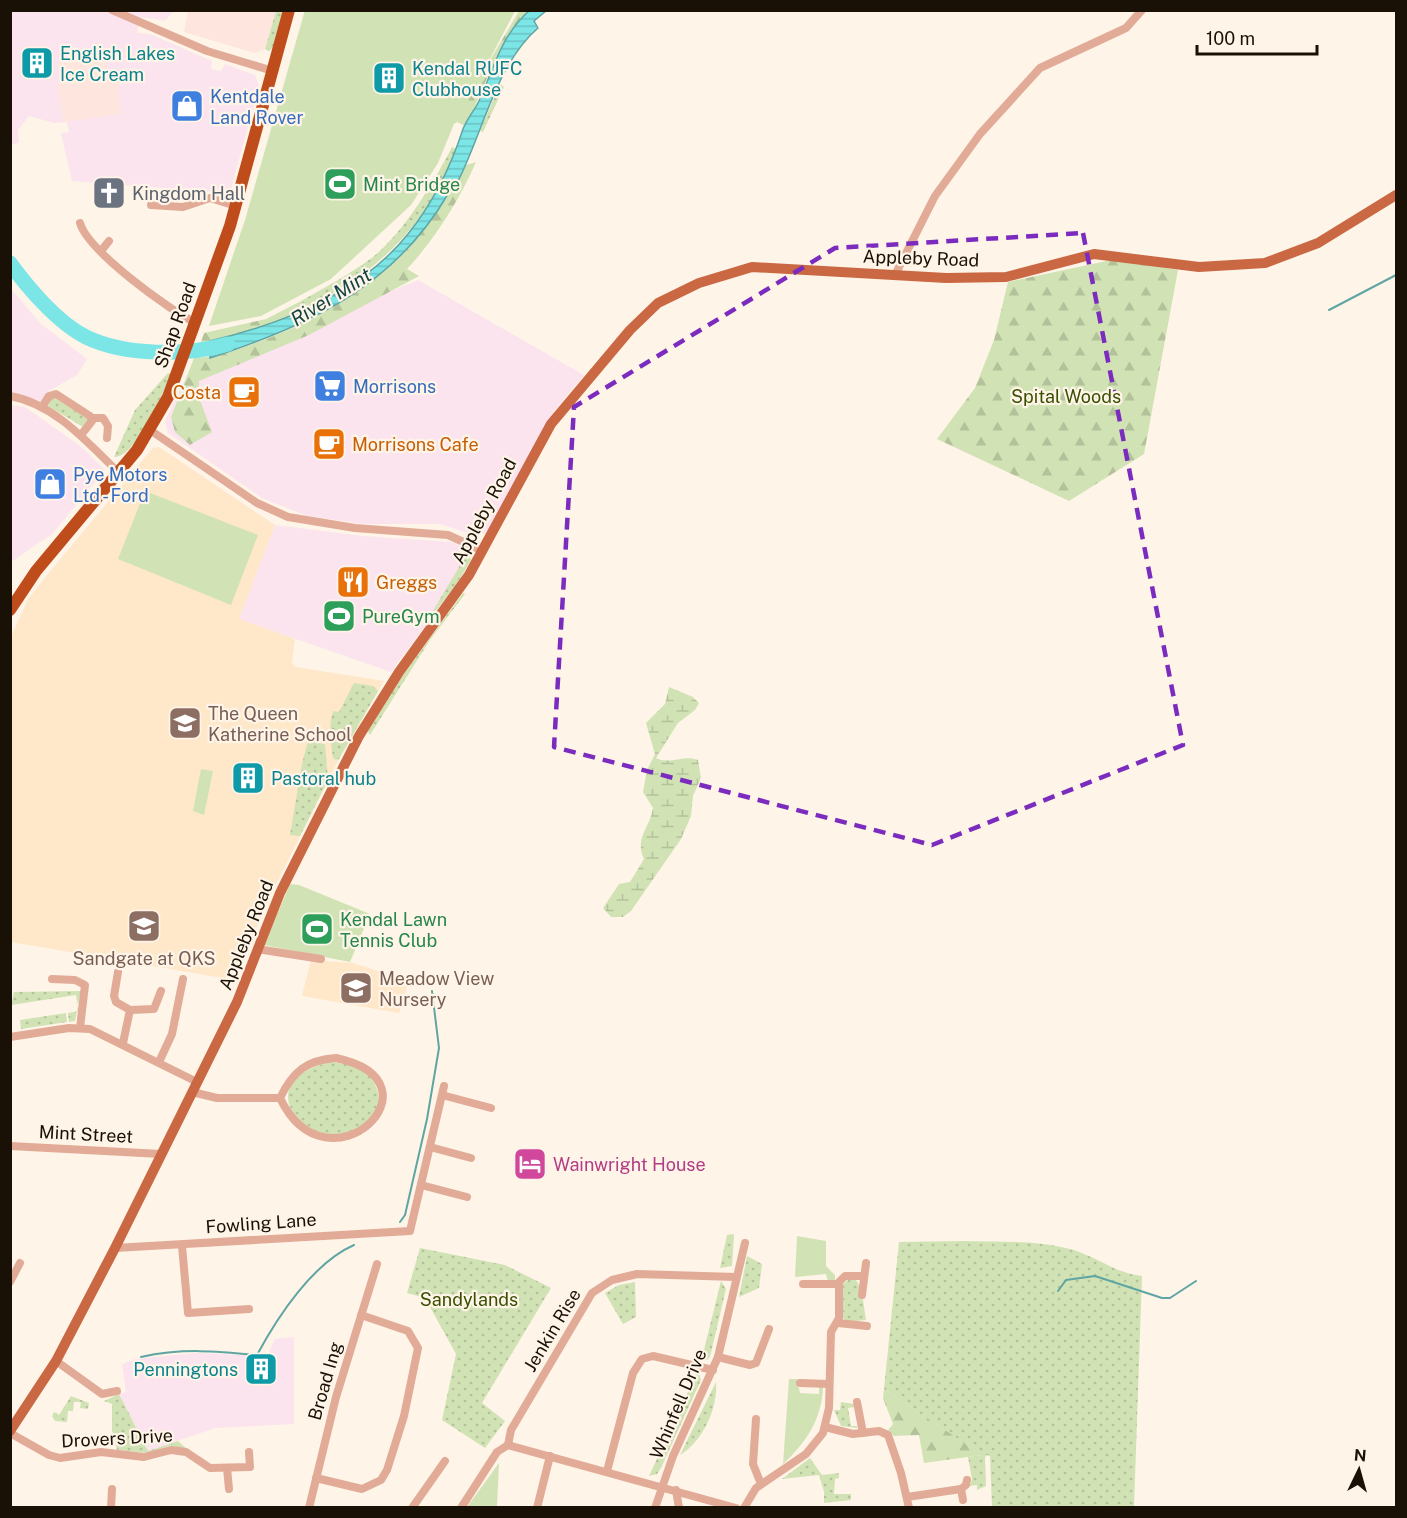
<svg xmlns="http://www.w3.org/2000/svg" width="1407" height="1518" font-family="'Public Sans',sans-serif">
<defs>
<pattern id="grass-dots" width="8" height="8" patternUnits="userSpaceOnUse" patternTransform="scale(1.5)"><rect width="8" height="8" fill="#d1e3b5"/><path d="M2 2h.1M6 6h.1" fill="none" stroke="#b3c29a" stroke-width="1.8" stroke-linecap="round"/></pattern>
<pattern id="forest-firs" width="22" height="20" patternUnits="userSpaceOnUse" patternTransform="scale(1.5)"><rect width="22" height="20" fill="#d1e3b5"/><path d="M5 1l3.5 6h-7zM16 11l3.5 6h-7z" fill="#b3c29a"/></pattern>
<pattern id="wetland-marsh" width="20" height="14" patternUnits="userSpaceOnUse" patternTransform="scale(1.5)"><rect width="20" height="14" fill="#d1e3b5"/><path d="M1 5h8M5 5V1M11 12h8M15 12V8" fill="none" stroke="#b3c29a"/></pattern>
<pattern id="water-rules" width="6" height="5" patternUnits="userSpaceOnUse" patternTransform="scale(1.5)"><rect width="6" height="5" fill="#7ce5e6"/><path d="M0 2.5h6" fill="none" stroke="#6bc3c4"/></pattern>
</defs>
<rect width="100%" height="100%" fill="#fef4e7"/>
<!-- commercial -->
<g fill="#fce4ef">
<path d="M 10,11 L 174,11 L 165,21 L 140,17 L 137,33 L 150,34 L 212,61 L 211,69 L 221,71 L 225,64 L 255,75 L 259,87 L 230,193 L 72,181 L 61,133 L 69,132 L 67,122 L 54,123 L 29,116 L 18,130 L 19,143 L 11,144 Z"/>
<path d="M 418,280 L 584,375 L 554,411 L 487,533 L 475,535 L 439,524 L 365,524 L 307,516 L 262,498 L 168,433 L 165,421 L 187,375 Z"/>
<path d="M 10,288 L 41,324 L 87,359 L 77,375 L 49,391 L 42,401 L 11,394 Z"/>
<path d="M 11,405 L 25,407 L 59,431 L 83,448 L 105,470 L 52,534 L 11,562 Z"/>
<path d="M 275,525 L 363,536 L 452,542 L 464,548 L 471,560 L 456,585 L 391,672 L 238,619 Z"/>
<path d="M 294,1337 L 294,1424 L 215,1428 L 148,1451 L 119,1394 L 126,1392 L 122,1364 L 135,1359 L 196,1353 L 267,1356 L 275,1339 Z"/>
</g>
<!-- industrial -->
<g fill="#fee5dd">
<path d="M 188,11 L 276,11 L 265,49 L 255,53 L 184,32 Z"/>
<path d="M 106,56 L 107,70 L 119,70 L 119,99 L 122,114 L 63,122 L 58,89 L 59,61 Z"/>
</g>
<!-- built -->
<g fill="#ffe7c9">
<path d="M 159,447 L 275,525 L 239,619 L 295,639 L 292,663 L 296,667 L 384,681 L 342,753 L 266,904 L 235,980 L 11,942 L 11,637 L 28,599 L 48,574 L 153,448 Z"/>
<path d="M 311,960 L 353,963 L 409,981 L 399,1013 L 302,996 Z"/>
</g>
<!-- grass -->
<g fill="url(#grass-dots)">
<path d="M 276,11 L 283,11 L 273,48 L 269,51 L 265,49 Z"/>
<path d="M 500,84 L 504,87 L 483,132 L 480,131 Z"/>
<path d="M 452,147 L 456,149 C 431,222 373,277 304,309 L 301,301 C 326,287 350,274 373,257 C 404,232 434,182 452,147 Z"/>
<path d="M 168,373 L 171,374 C 163,393 136,458 114,457 L 135,410 Z"/>
<path d="M 55,398 L 85,417 L 88,420 L 83,427 L 48,406 L 51,399 Z"/>
<path d="M 468,552 L 471,560 L 456,585 L 425,624 Z"/>
<path d="M 463,593 L 465,594 L 430,640 L 370,735 L 368,732 L 390,693 Z"/>
<path d="M 354,683 L 373,686 L 378,691 L 339,759 L 336,760 L 333,758 C 331,742 328,727 333,711 L 339,712 Z"/>
<path d="M 308,741 L 325,744 L 328,780 L 300,836 L 290,835 L 302,764 Z"/>
<path d="M 81,991 L 75,1021 L 69,1022 L 68,1013 L 79,1011 L 76,995 L 11,1005 L 14,992 Z"/>
<path d="M 66,1013 L 67,1022 L 21,1029 L 20,1020 Z"/>
<path d="M 330,1062 C 341,1063 356,1065 365,1072 C 378,1083 385,1104 372,1118 C 322,1170 236,1084 330,1062 Z"/>
<path d="M 734,1234 L 732,1266 L 720,1268 L 727,1235 Z"/>
<path d="M 964,1241 C 1000,1242 1038,1240 1074,1250 C 1098,1258 1116,1273 1142,1276 L 1134,1507 L 992,1507 L 990,1456 L 986,1455 L 985,1459 L 986,1486 L 977,1490 L 977,1485 L 970,1486 L 972,1479 L 968,1457 L 981,1455 L 884,1389 L 899,1242 Z"/>
<path d="M 420,1248 L 505,1265 L 551,1288 L 482,1403 L 505,1421 L 485,1448 L 442,1420 L 456,1354 L 425,1298 L 407,1293 Z"/>
<path d="M 747,1256 L 762,1264 L 759,1288 L 739,1297 Z"/>
<path d="M 848,1280 L 856,1280 C 863,1290 864,1308 866,1320 L 845,1322 L 843,1317 L 842,1285 Z"/>
<path d="M 721,1281 L 726,1289 L 710,1357 L 707,1360 L 702,1358 Z"/>
<path d="M 635,1282 L 636,1317 L 623,1324 L 605,1293 L 619,1285 Z"/>
<path d="M 698,1370 L 701,1380 L 661,1468 L 657,1474 L 649,1476 Z"/>
<path d="M 716,1382 C 718,1408 703,1441 680,1455 Z"/>
<path d="M 119,1394 L 148,1451 L 178,1441 L 188,1450 L 169,1446 L 149,1453 L 117,1450 L 112,1430 L 112,1404 L 104,1401 Z"/>
<path d="M 71,1396 L 89,1403 L 88,1409 L 80,1408 L 81,1402 L 74,1402 L 73,1411 L 68,1411 L 67,1422 L 55,1421 L 52,1416 L 54,1412 L 59,1415 Z"/>
<path d="M 841,1402 L 854,1404 L 855,1407 L 848,1408 L 851,1426 L 858,1426 L 857,1428 L 841,1426 L 834,1410 L 840,1410 Z"/>
<path d="M 810,1458 L 822,1475 L 839,1473 L 839,1478 L 835,1479 L 834,1494 L 851,1494 L 851,1500 L 824,1503 L 824,1492 L 819,1475 L 782,1479 Z"/>
</g>
<!-- forest -->
<g fill="url(#forest-firs)">
<path d="M 519,11 L 530,11 C 495,41 487,87 465,126 L 457,122 L 468,97 Z"/>
<path d="M 476,162 C 460,199 435,239 407,269 L 419,276 L 309,335 L 199,381 L 198,395 L 212,432 L 190,445 L 175,432 L 171,417 L 194,358 C 217,358 239,349 261,341 C 332,314 395,274 438,210 C 448,196 457,182 463,166 Z"/>
<path d="M 1116,259 L 1178,270 L 1144,454 L 1069,501 L 937,439 L 975,388 L 994,340 L 1008,282 Z"/>
<path d="M 301,301 L 304,309 C 271,323 237,338 201,342 L 204,333 L 266,319 Z"/>
<path d="M 884,1389 L 982,1455 L 924,1463 L 919,1435 L 894,1436 L 888,1430 L 893,1424 L 883,1398 Z"/>
</g>
<!-- wetland -->
<path fill="url(#wetland-marsh)" d="M 669,687 L 693,697 L 699,703 L 695,710 L 678,723 L 656,758 C 670,765 684,754 698,760 L 701,778 L 693,796 L 691,816 L 681,839 L 631,911 L 623,917 L 611,917 L 603,908 L 619,884 L 630,882 L 644,859 C 634,838 650,828 653,808 L 643,792 L 647,770 L 655,754 L 646,723 L 665,704 Z"/>
<!-- park -->
<g fill="#d1e3b5">
<path d="M 305,10 L 515,11 L 457,122 L 454,124 L 438,163 L 411,205 L 331,279 L 261,316 L 209,326 L 245,220 Z"/>
<path d="M 145,491 L 258,535 L 231,605 L 118,559 Z"/>
<path d="M 201,769 L 213,771 L 204,815 L 193,811 Z"/>
<path d="M 290,884 L 299,885 L 370,914 L 350,962 L 264,945 Z"/>
<path d="M 797,1236 L 826,1241 L 826,1266 L 835,1275 L 835,1280 L 828,1282 L 826,1274 L 795,1277 Z"/>
<path d="M 789,1379 L 797,1379 L 800,1393 L 819,1394 L 819,1387 L 823,1387 C 822,1419 806,1443 783,1464 Z"/>
<path d="M 499,1463 L 497,1507 L 467,1507 Z"/>
</g>
<!-- water -->
<path fill="url(#water-rules)" stroke="#5fa5a3" stroke-width="1.5" d="M 530,10 L 546,11 L 534,21 L 538,28 C 497,63 483,131 459,179 C 456,184 451,189 448,194 C 394,287 308,326 210,358 L 210,341 C 282,324 361,293 408,234 C 433,203 451,166 463,129 C 467,119 474,111 479,101 C 494,68 501,35 530,10 Z"/>
<g fill="none" stroke-linecap="round" stroke-linejoin="round">
<!-- stream -->
<g stroke="#5fa5a3" stroke-width="2">
<path d="M 1329,310 L 1396,275"/>
<path d="M 400,1222 L 405,1215 L 427,1119 L 439,1048 L 432,991"/>
<path d="M 1058,1291 L 1066,1280 L 1095,1276 L 1162,1298 L 1170,1298 L 1196,1281"/>
<path d="M 141,1357 C 181,1348 217,1351 257,1355 C 278,1316 313,1263 354,1245"/>
</g>
<!-- river -->
<path stroke="#7ce5e6" stroke-width="15" d="M 10,263 C 28,288 58,323 86,337 C 125,356 187,356 228,344"/>
<!-- minor -->
<g stroke="#e2ab97" stroke-width="8">
<path d="M 112,10 L 207,51 L 273,71"/>
<path d="M 151,205 L 183,207 L 210,198 L 236,206"/>
<path d="M 80,223 C 88,251 169,310 196,323"/>
<path d="M 101,251 L 109,241"/>
<path d="M 895,275 L 935,196 L 980,134 L 1040,68 L 1126,28 L 1142,10"/>
<path d="M 10,396 C 55,404 88,443 119,473"/>
<path d="M 42,407 L 49,396 L 56,394 L 90,416 L 92,421 L 81,435"/>
<path d="M 91,418 L 103,418 L 108,426 L 107,438"/>
<path d="M 150,430 L 257,503 L 288,517 L 355,528 L 448,535 L 483,551"/>
<path d="M 257,949 L 321,959"/>
<path d="M 118,972 L 114,996 L 116,1002 L 130,1010 L 123,1043"/>
<path d="M 52,979 L 75,980 L 85,985 L 80,1028"/>
<path d="M 130,1010 L 154,1009 L 161,991"/>
<path d="M 10,1037 L 69,1028 L 90,1029 L 197,1082"/>
<path d="M 336,1058 C 449,1082 328,1198 280,1098 C 293,1071 307,1060 336,1058 Z"/>
<path d="M 159,1062 L 172,1034 L 183,979"/>
<path d="M 192,1092 L 217,1098 L 280,1098"/>
<path d="M 442,1095 L 491,1108"/>
<path d="M 10,1146 L 161,1154"/>
<path d="M 430,1147 L 471,1158"/>
<path d="M 421,1185 L 467,1197"/>
<path d="M 182,1246 L 188,1313 L 249,1309"/>
<path d="M 115,1248 L 410,1231 L 444,1086"/>
<path d="M 10,1282 L 20,1263"/>
<path d="M 803,1284 L 839,1284"/>
<path d="M 862,1295 L 866,1263"/>
<path d="M 838,1323 L 867,1326"/>
<path d="M 718,1357 L 750,1365 L 756,1363 L 769,1329"/>
<path d="M 56,1361 L 102,1394 L 117,1391"/>
<path d="M 800,1383 L 829,1384"/>
<path d="M 857,1402 L 863,1433"/>
<path d="M 756,1419 L 753,1464 L 761,1484"/>
<path d="M 825,1427 L 853,1434 L 879,1431 L 888,1435 L 901,1473 L 909,1508"/>
<path d="M 10,1433 L 49,1455 L 60,1458 L 101,1452 L 144,1457 L 171,1450 L 186,1452 L 210,1468 L 250,1467 L 249,1452"/>
<path d="M 508,1445 L 511,1430 L 592,1293 L 612,1280 L 637,1274 L 736,1277"/>
<path d="M 508,1445 L 736,1508"/>
<path d="M 227,1468 L 229,1489"/>
<path d="M 607,1471 L 633,1373 L 642,1359 L 653,1356 L 713,1370"/>
<path d="M 316,1478 L 362,1489 L 381,1480 L 387,1470 L 404,1416 L 418,1348 L 408,1331 L 361,1315"/>
<path d="M 961,1489 L 963,1500"/>
<path d="M 676,1490 L 679,1508"/>
<path d="M 907,1497 L 961,1489 L 966,1485 L 967,1480"/>
<path d="M 111,1508 L 112,1489"/>
<path d="M 309,1508 L 336,1397 L 377,1264"/>
<path d="M 412,1508 L 445,1461"/>
<path d="M 461,1508 L 497,1452 L 508,1445"/>
<path d="M 537,1508 L 550,1456"/>
<path d="M 655,1508 L 673,1456 L 718,1357 L 745,1243"/>
<path d="M 744,1508 L 756,1488 L 806,1454 L 823,1433 L 829,1408 L 831,1332 L 839,1318 L 839,1282 L 845,1276 L 863,1276"/>
</g>
<!-- major -->
<path stroke="#ca6843" stroke-width="10" d="M 10,1431 L 56,1361 L 115,1248 L 237,1002 L 280,893 L 359,736 L 399,672 L 469,575 L 551,424 L 630,330 L 658,303 L 699,283 L 752,267 L 946,278 L 1006,277 L 1094,254 L 1199,267 L 1265,263 L 1318,243 L 1396,195"/>
<!-- highway -->
<path stroke="#bf4d1c" stroke-width="12" d="M 10,610 L 36,571 L 137,450 L 168,397 L 230,226 L 289,10"/>
</g>
<!-- marked area -->
<path fill="none" stroke="#7b2cbf" stroke-width="4.5" stroke-dasharray="12 8" stroke-linejoin="round" d="M 1083,233 L 1183,745 L 932,845 L 554,747 L 574,407 L 835,248 Z"/>
<!-- icons -->
<defs>
<g id="building-square" transform="scale(1.725)"><rect x="-9" y="-9" width="18" height="18" rx="4" fill="#0f9aa8" stroke="#fef4e7"/><path d="M-4-6H4V6H1V3H-1V6H-4ZM-2.5-4.3h1.7v1.8h-1.7ZM.8-4.3h1.7v1.8H.8ZM-2.5-1h1.7V.8h-1.7ZM.8-1h1.7V.8H.8Z" fill="#fff"/></g>
<g id="shop-square" transform="scale(1.725)"><rect x="-9" y="-9" width="18" height="18" rx="4" fill="#3f7fe0" stroke="#fef4e7"/><path d="M-5-2.5h2.3a2.7 3.5 0 0 1 5.4 0H5L5.5 6h-11ZM-1.5-2.5h3a1.5 2.3 0 0 0-3 0Z" fill="#fff"/></g>
<g id="stadium-square" transform="scale(1.725)"><rect x="-9" y="-9" width="18" height="18" rx="4" fill="#2e9e5b" stroke="#fef4e7"/><path d="M0-5a6.5 5 0 1 0 0 10a6.5 5 0 1 0 0-10ZM-3.5-1.8h7v3.6h-7Z" fill="#fff"/></g>
<g id="church-square" transform="scale(1.725)"><rect x="-9" y="-9" width="18" height="18" rx="4" fill="#6b7280" stroke="#fef4e7"/><path d="M-1.2-6h2.4v3.5h3.3v2.4h-3.3V6h-2.4V-.1h-3.3v-2.4h3.3Z" fill="#fff"/></g>
<g id="supermarket-square" transform="scale(1.725)"><rect x="-9" y="-9" width="18" height="18" rx="4" fill="#3f7fe0" stroke="#fef4e7"/><path d="M-6-5.5h2.5l.6 2H6L4.5 2H-2.5L-4.4-4H-6ZM-1.5 3.2a1.3 1.3 0 1 0 .1 0ZM3 3.2a1.3 1.3 0 1 0 .1 0Z" fill="#fff"/></g>
<g id="cafe-square" transform="scale(1.725)"><rect x="-9" y="-9" width="18" height="18" rx="4" fill="#e8710a" stroke="#fef4e7"/><path d="M-5.5-4.5H6V0H3Q3 3.5 0 3.5H-2.5Q-5.5 3.5-5.5 0ZM3-3.2v2h1.7v-2ZM-6 4.5H4V6H-6Z" fill="#fff"/></g>
<g id="restaurant-square" transform="scale(1.725)"><rect x="-9" y="-9" width="18" height="18" rx="4" fill="#e8710a" stroke="#fef4e7"/><path d="M-5-6h1v4h1v-4h1v4h1v-4h1v5L-1.5 .5V6h-2V.5L-5-1ZM5-6V6H3V1.5H1.5Q1.5-4 5-6Z" fill="#fff"/></g>
<g id="school-square" transform="scale(1.725)"><rect x="-9" y="-9" width="18" height="18" rx="4" fill="#8d6e63" stroke="#fef4e7"/><path d="M0-5L7-2L0 1L-7-2ZM-4 1L0 2.5L4 1V4Q0 6-4 4Z" fill="#fff"/></g>
<g id="hotel-square" transform="scale(1.725)"><rect x="-9" y="-9" width="18" height="18" rx="4" fill="#d1479c" stroke="#fef4e7"/><path d="M-6-4.5h1.5V1H6V5H4.5V3h-9V5H-6ZM-4 0a1.8 1.8 0 1 1 3.6 0ZM.5 0V-2.5h3Q6-2.5 6 0Z" fill="#fff"/></g>
</defs>
<g fill-rule="evenodd">
<use href="#building-square" x="37" y="63"/>
<use href="#building-square" x="389" y="78"/>
<use href="#shop-square" x="187" y="106"/>
<use href="#stadium-square" x="340" y="184"/>
<use href="#church-square" x="109" y="193"/>
<use href="#supermarket-square" x="330" y="386"/>
<use href="#cafe-square" x="244" y="392"/>
<use href="#cafe-square" x="329" y="444"/>
<use href="#shop-square" x="50" y="484"/>
<use href="#restaurant-square" x="353" y="582"/>
<use href="#stadium-square" x="339" y="616"/>
<use href="#school-square" x="185" y="723"/>
<use href="#building-square" x="248" y="778"/>
<use href="#school-square" x="144" y="926"/>
<use href="#stadium-square" x="317" y="929"/>
<use href="#school-square" x="356" y="988"/>
<use href="#hotel-square" x="530" y="1164"/>
<use href="#building-square" x="261" y="1369"/>
</g>
<g text-anchor="middle" dominant-baseline="central" stroke-width="4.5" stroke-linejoin="round" paint-order="stroke">
<!-- culture labels -->
<g font-size="18" fill="#0d838f" stroke="#fef4e7" text-anchor="start">
<text x="60" y="53">English Lakes<tspan x="60" dy="21">Ice Cream</tspan></text>
<text x="412" y="68">Kendal RUFC<tspan x="412" dy="21">Clubhouse</tspan></text>
<text x="271" y="778">Pastoral hub</text>
<text x="238" y="1369" text-anchor="end">Penningtons</text>
</g>
<!-- shop labels -->
<g font-size="18" fill="#366cbe" stroke="#fef4e7" text-anchor="start">
<text x="210" y="96">Kentdale<tspan x="210" dy="21">Land Rover</tspan></text>
<text x="353" y="386">Morrisons</text>
<text x="73" y="474">Pye Motors<tspan x="73" dy="21">Ltd - Ford</tspan></text>
</g>
<!-- leisure labels -->
<g font-size="18" fill="#27864d" stroke="#fef4e7" text-anchor="start">
<text x="363" y="184">Mint Bridge</text>
<text x="362" y="616">PureGym</text>
<text x="340" y="919">Kendal Lawn<tspan x="340" dy="21">Tennis Club</tspan></text>
</g>
<!-- worship labels -->
<g font-size="18" fill="#5b616d" stroke="#fef4e7" text-anchor="start">
<text x="132" y="193">Kingdom Hall</text>
</g>
<!-- street labels -->
<g font-size="18" fill="#1a1106" stroke="#fef4e7">
<text transform="translate(921 258) rotate(2)">Appleby Road</text>
<text transform="translate(175 325) rotate(-70)">Shap Road</text>
<text transform="translate(484 511) rotate(-62)">Appleby Road</text>
<text transform="translate(246 935) rotate(-68)">Appleby Road</text>
<text transform="translate(86 1134) rotate(3)">Mint Street</text>
<text transform="translate(261 1223) rotate(-4)">Fowling Lane</text>
<text transform="translate(552 1330) rotate(-59)">Jenkin Rise</text>
<text transform="translate(325 1381) rotate(-74)">Broad Ing</text>
<text transform="translate(678 1404) rotate(-67)">Whinfell Drive</text>
<text transform="translate(117 1438) rotate(-3)">Drovers Drive</text>
</g>
<!-- food labels -->
<g font-size="18" fill="#c56008" stroke="#fef4e7" text-anchor="start">
<text x="221" y="392" text-anchor="end">Costa</text>
<text x="352" y="444">Morrisons Cafe</text>
<text x="376" y="582">Greggs</text>
</g>
<!-- park labels -->
<g font-size="18" fill="#394f00" stroke="#fef4e7">
<text x="1066" y="396">Spital Woods</text>
<text x="469" y="1299">Sandylands</text>
</g>
<!-- education labels -->
<g font-size="18" fill="#785e54" stroke="#fef4e7" text-anchor="start">
<text x="208" y="713">The Queen<tspan x="208" dy="21">Katherine School</tspan></text>
<text x="144" y="958" text-anchor="middle">Sandgate at QKS</text>
<text x="379" y="978">Meadow View<tspan x="379" dy="21">Nursery</tspan></text>
</g>
<!-- hotel labels -->
<g font-size="18" fill="#b23c85" stroke="#fef4e7" text-anchor="start">
<text x="553" y="1164">Wainwright House</text>
</g>
<!-- water labels -->
<g font-size="20" font-style="italic" fill="#134444" stroke="#fef4e7">
<text transform="translate(331 297) rotate(-32)">River Mint</text>
</g>
</g>
<!-- border -->
<rect width="1407" height="1518" fill="none" stroke="#1a1106" stroke-width="24"/>
<!-- north arrow -->
<g transform="translate(1359 1470) rotate(5)" stroke="#fef4e7" stroke-width="4.5" paint-order="stroke">
<path d="M0-4.5L10 22L0 15L-10 22Z" fill="#1a1106"/>
<text y="-9" font-size="16" font-weight="bold" text-anchor="middle" fill="#1a1106">N</text>
</g>
<!-- scale -->
<path d="M1197 45v9h120v-9" fill="none" stroke="#1a1106" stroke-width="3"/>
<text x="1206" y="45" font-size="18" fill="#1a1106" stroke="#fef4e7" stroke-width="4.5" paint-order="stroke">100 m</text>
</svg>
